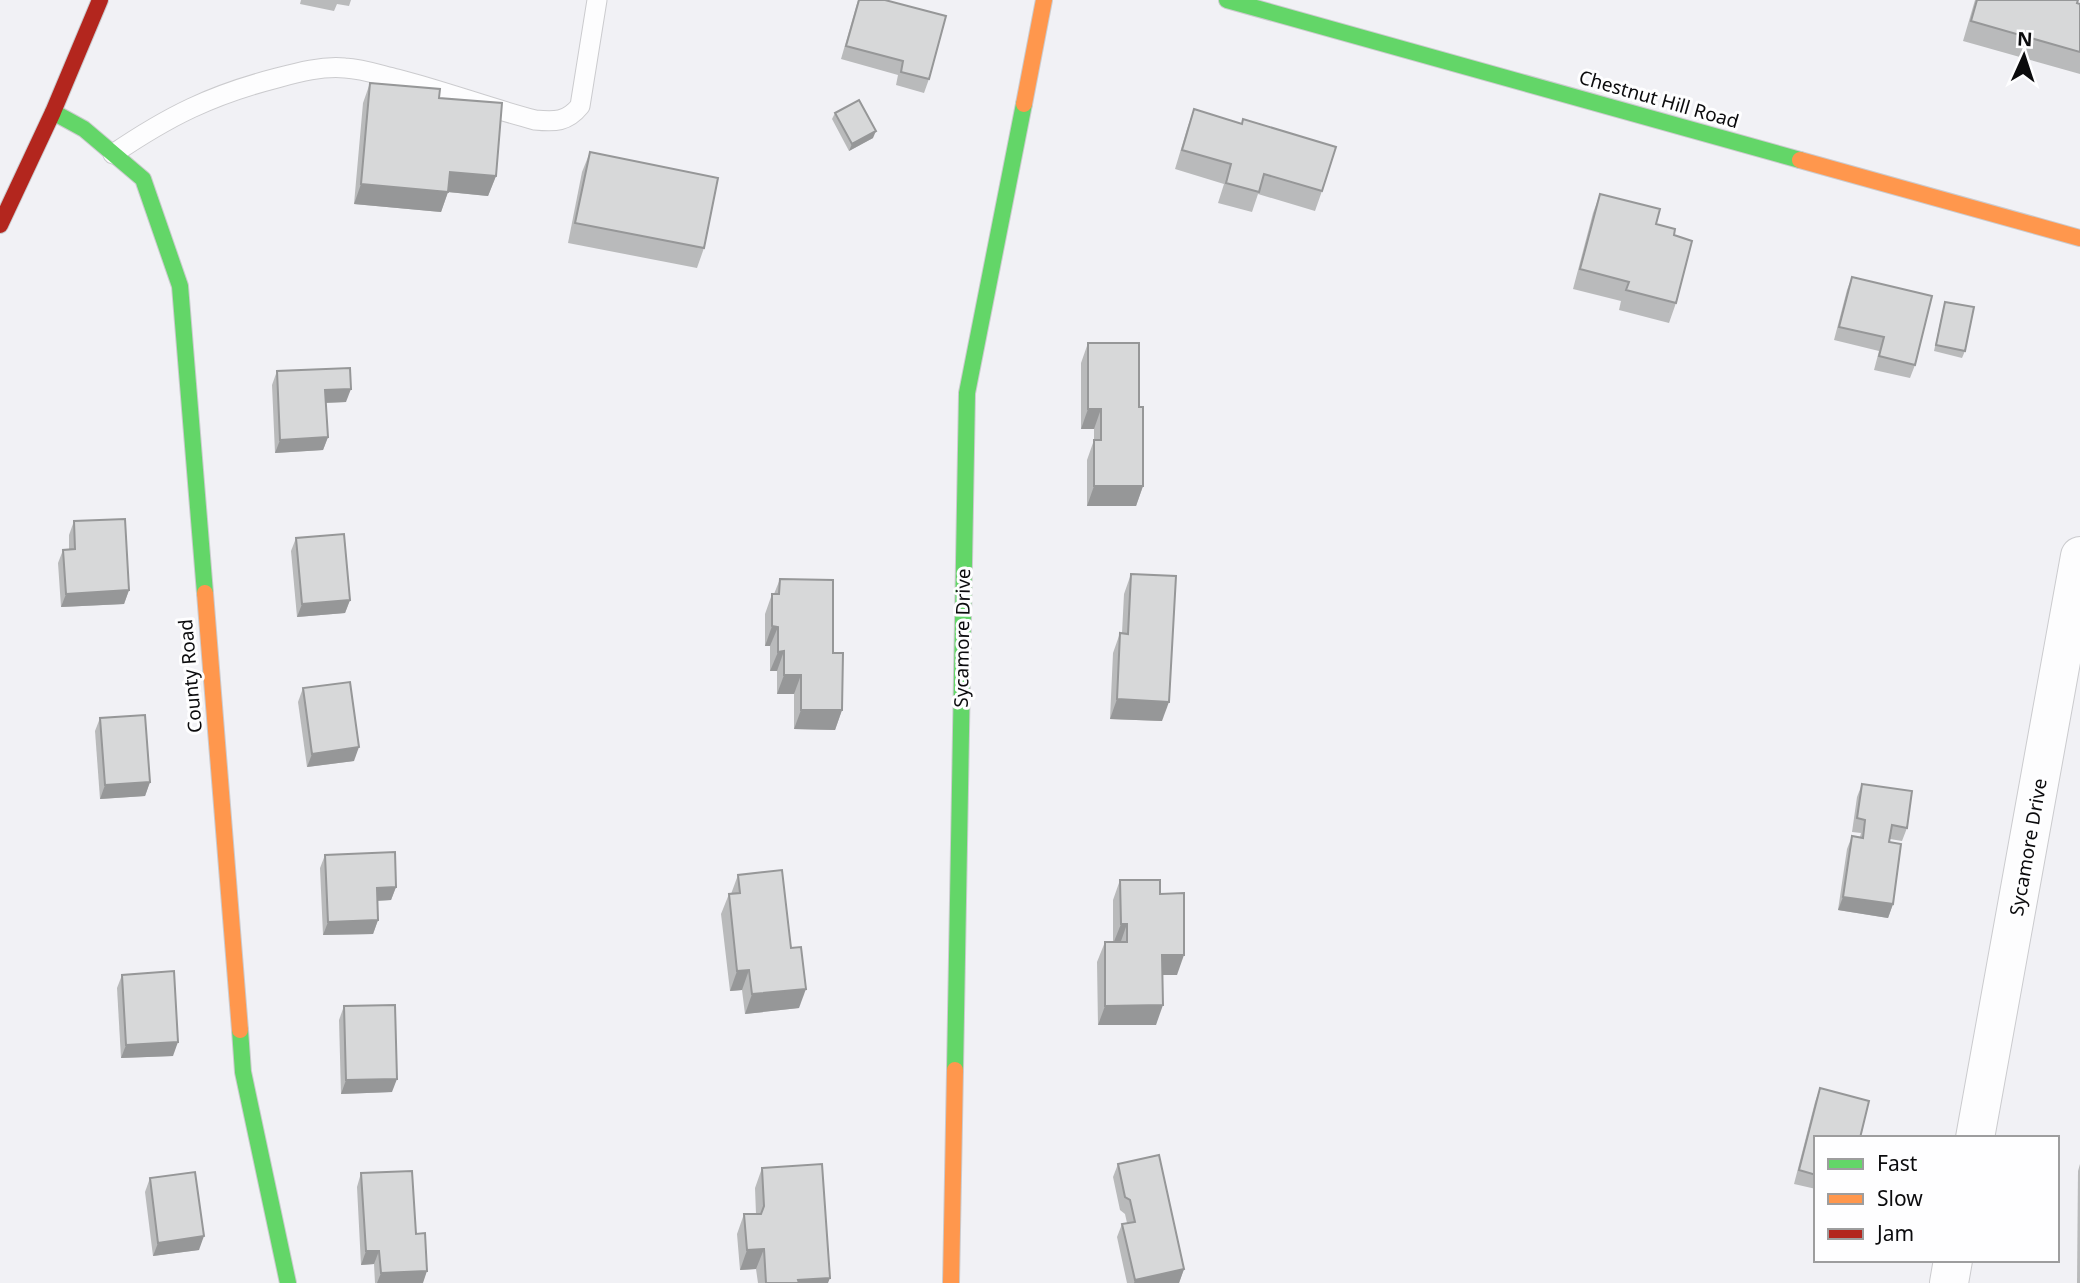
<svg xmlns="http://www.w3.org/2000/svg" width="2080" height="1283" font-family="'Noto Sans',sans-serif">
<rect width="100%" height="100%" fill="#f1f1f5"/>
<g fill="none" stroke-linecap="round" stroke-linejoin="round">
<!-- lane casing -->
<g stroke="#cbcbce" stroke-width="21">
<path id="lane" d="M 113,154 C 169,116 211,95 277,78 C 299,72 322,66 345,68 C 363,69 380,75 397,79 C 444,91 489,108 535,120 C 555,122 567,122 580,106 L 597,0"/>
</g>
<!-- street casing -->
<g stroke="#cbcbce" stroke-width="40">
<g id="street">
<path d="M 1975,1138 L 2080,556"/>
<path d="M 1949,1283 L 1953,1260"/>
</g>
</g>
<!-- fast casing -->
<g stroke="#cbcbce" stroke-width="18">
<g id="fast">
<path d="M 1227,0 L 1800,160"/>
<path d="M 53,112 L 84,129 L 143,179 L 180,286 L 205,593"/>
<path d="M 240,1030 L 243,1072 L 288,1283"/>
<path d="M 955,1070 L 967,393 L 1024,104"/>
</g>
</g>
<!-- slow casing -->
<g stroke="#cbcbce" stroke-width="18">
<g id="slow">
<path d="M 1024,104 L 1044,0"/>
<path d="M 1800,160 L 2080,238"/>
<path d="M 205,593 L 240,1030"/>
<path d="M 951,1283 L 955,1070"/>
</g>
</g>
<!-- jam casing -->
<g stroke="#cbcbce" stroke-width="18">
<path id="jam" d="M 0,225 L 53,112 L 100,0"/>
</g>
<!-- lane -->
<use href="#lane" stroke="#fdfdfe" stroke-width="19"/>
<!-- street -->
<use href="#street" stroke="#fdfdfe" stroke-width="38"/>
<!-- fast -->
<use href="#fast" stroke="#63d668" stroke-width="16"/>
<!-- slow -->
<use href="#slow" stroke="#ff974d" stroke-width="16"/>
<!-- jam -->
<use href="#jam" stroke="#b3261e" stroke-width="16"/>
</g>
<!-- wall -->
<g fill="#b9babb">
<path d="M 301,0 L 351,0 L 349,6 L 337,4 L 334,11 L 300,4 Z"/>
<path d="M 858,0 L 885,0 L 929,79 L 924,93 L 896,85 L 898,75 L 841,59 Z"/>
<path d="M 1975,0 L 2078,0 L 2077,3 L 2080,4 L 2080,74 L 1963,41 Z"/>
<path d="M 370,83 L 439,98 L 496,176 L 488,196 L 448,192 L 441,212 L 354,204 L 363,103 Z"/>
<path d="M 1194,109 L 1322,191 L 1315,211 L 1258,194 L 1252,212 L 1218,203 L 1224,184 L 1175,169 L 1187,129 Z"/>
<path d="M 835,113 L 873,138 L 849,151 L 832,119 Z"/>
<path d="M 590,152 L 704,248 L 697,268 L 568,243 L 582,172 Z"/>
<path d="M 1600,194 L 1656,224 L 1674,235 L 1676,303 L 1669,323 L 1619,310 L 1621,301 L 1573,289 L 1593,213 Z"/>
<path d="M 1852,277 L 1915,365 L 1910,378 L 1874,370 L 1879,351 L 1834,340 L 1847,290 Z"/>
<path d="M 1945,302 L 1965,351 L 1962,358 L 1934,351 L 1943,309 Z"/>
<path d="M 1088,343 L 1139,407 L 1143,486 L 1136,506 L 1087,506 L 1087,460 L 1094,440 L 1094,429 L 1081,429 L 1081,363 Z"/>
<path d="M 277,371 L 346,402 L 326,403 L 328,437 L 323,450 L 275,453 L 272,385 Z"/>
<path d="M 74,521 L 129,590 L 124,604 L 61,607 L 58,563 L 63,550 L 69,550 L 69,535 Z"/>
<path d="M 296,538 L 350,600 L 345,613 L 297,617 L 291,551 Z"/>
<path d="M 1131,574 L 1162,721 L 1110,719 L 1113,653 L 1120,633 L 1122,633 L 1124,594 Z"/>
<path d="M 780,579 L 833,653 L 842,710 L 835,730 L 794,729 L 794,694 L 777,694 L 777,671 L 770,671 L 770,646 L 765,646 L 765,614 L 772,594 L 774,594 Z"/>
<path d="M 303,688 L 354,761 L 307,767 L 298,702 Z"/>
<path d="M 100,718 L 150,782 L 145,796 L 100,799 L 95,731 Z"/>
<path d="M 1862,784 L 1907,828 L 1902,841 L 1890,839 L 1893,904 L 1888,918 L 1838,910 L 1847,849 L 1852,836 L 1860,837 L 1861,833 L 1852,832 L 1857,797 Z"/>
<path d="M 325,855 L 396,887 L 391,900 L 377,901 L 378,920 L 373,934 L 323,935 L 320,868 Z"/>
<path d="M 738,875 L 791,948 L 799,1008 L 745,1014 L 742,990 L 730,991 L 721,914 L 729,894 L 731,894 Z"/>
<path d="M 1120,880 L 1160,894 L 1177,975 L 1163,975 L 1156,1025 L 1098,1025 L 1097,962 L 1105,942 L 1113,942 L 1113,900 Z"/>
<path d="M 122,975 L 173,1056 L 121,1058 L 117,988 Z"/>
<path d="M 344,1006 L 392,1092 L 341,1094 L 339,1020 Z"/>
<path d="M 1820,1088 L 1816,1138 L 1816,1189 L 1794,1184 L 1815,1102 Z"/>
<path d="M 1118,1164 L 1184,1269 L 1179,1283 L 1127,1283 L 1117,1237 L 1122,1224 L 1127,1223 L 1125,1214 L 1120,1210 L 1113,1177 Z"/>
<path d="M 2080,1164 L 2080,1283 L 2077,1283 L 2078,1171 Z"/>
<path d="M 762,1168 L 828,1283 L 758,1283 L 756,1269 L 740,1270 L 737,1234 L 744,1214 L 756,1214 L 755,1188 Z"/>
<path d="M 361,1173 L 416,1234 L 423,1283 L 375,1283 L 374,1264 L 361,1265 L 357,1187 Z"/>
<path d="M 150,1178 L 199,1250 L 153,1256 L 145,1192 Z"/>
</g>
<!-- shaded-wall -->
<g fill="#969798">
<path d="M 876,131 L 873,138 L 849,151 L 852,144 Z"/>
<path d="M 450,172 L 496,176 L 488,196 L 448,192 L 441,212 L 354,204 L 361,184 Z"/>
<path d="M 351,389 L 346,402 L 320,403 L 325,390 Z"/>
<path d="M 1088,409 L 1101,409 L 1094,429 L 1081,429 Z"/>
<path d="M 328,437 L 323,450 L 275,453 L 280,440 Z"/>
<path d="M 1094,486 L 1143,486 L 1136,506 L 1087,506 Z"/>
<path d="M 129,590 L 124,604 L 61,607 L 66,594 Z"/>
<path d="M 350,600 L 345,613 L 297,617 L 302,604 Z"/>
<path d="M 772,626 L 778,627 L 770,646 L 765,646 Z"/>
<path d="M 784,651 L 777,671 L 770,671 L 778,652 Z"/>
<path d="M 784,675 L 801,675 L 794,694 L 777,694 Z"/>
<path d="M 1117,699 L 1169,702 L 1162,721 L 1110,719 Z"/>
<path d="M 801,710 L 842,710 L 835,730 L 794,729 Z"/>
<path d="M 359,747 L 354,761 L 307,767 L 312,754 Z"/>
<path d="M 150,782 L 145,796 L 100,799 L 105,785 Z"/>
<path d="M 396,887 L 391,900 L 372,901 L 377,888 Z"/>
<path d="M 1843,897 L 1893,904 L 1888,918 L 1838,910 Z"/>
<path d="M 378,920 L 373,934 L 323,935 L 328,922 Z"/>
<path d="M 1121,924 L 1127,924 L 1120,944 L 1113,944 Z"/>
<path d="M 1162,955 L 1184,955 L 1177,975 L 1155,975 Z"/>
<path d="M 749,970 L 742,990 L 730,991 L 737,971 Z"/>
<path d="M 806,989 L 799,1008 L 745,1014 L 752,994 Z"/>
<path d="M 1163,1005 L 1156,1025 L 1098,1025 L 1105,1006 Z"/>
<path d="M 178,1042 L 173,1056 L 121,1058 L 126,1045 Z"/>
<path d="M 397,1079 L 392,1092 L 341,1094 L 346,1080 Z"/>
<path d="M 204,1236 L 199,1250 L 153,1256 L 158,1243 Z"/>
<path d="M 764,1249 L 756,1269 L 740,1270 L 747,1250 Z"/>
<path d="M 366,1251 L 379,1251 L 374,1264 L 361,1265 Z"/>
<path d="M 1184,1269 L 1179,1283 L 1134,1283 L 1135,1280 Z"/>
<path d="M 427,1271 L 423,1283 L 377,1283 L 381,1273 Z"/>
<path d="M 830,1278 L 828,1283 L 797,1283 L 798,1280 Z"/>
</g>
<!-- building -->
<g fill="#d7d8d9" stroke="#969798" stroke-width="2">
<path d="M 859,0 L 885,0 L 946,16 L 929,79 L 901,72 L 903,61 L 846,46 Z"/>
<path d="M 1977,0 L 2078,0 L 2077,3 L 2080,4 L 2080,52 L 1971,21 Z"/>
<path d="M 370,83 L 440,89 L 439,98 L 502,103 L 496,176 L 450,172 L 448,192 L 361,184 Z"/>
<path d="M 859,100 L 876,131 L 852,144 L 835,113 Z"/>
<path d="M 1194,109 L 1242,124 L 1243,119 L 1336,147 L 1322,191 L 1264,174 L 1259,192 L 1226,183 L 1231,164 L 1182,150 Z"/>
<path d="M 590,152 L 718,178 L 704,248 L 575,223 Z"/>
<path d="M 1600,194 L 1660,209 L 1656,224 L 1675,229 L 1674,235 L 1692,241 L 1676,303 L 1626,290 L 1629,282 L 1580,269 Z"/>
<path d="M 1852,277 L 1932,296 L 1915,365 L 1879,356 L 1884,337 L 1839,327 Z"/>
<path d="M 1945,302 L 1974,307 L 1965,351 L 1936,345 Z"/>
<path d="M 1088,343 L 1139,343 L 1139,407 L 1143,407 L 1143,486 L 1094,486 L 1094,440 L 1101,440 L 1101,409 L 1088,409 Z"/>
<path d="M 350,368 L 351,389 L 325,390 L 328,437 L 280,440 L 277,371 Z"/>
<path d="M 125,519 L 129,590 L 66,594 L 63,550 L 75,549 L 74,521 Z"/>
<path d="M 344,534 L 350,600 L 302,604 L 296,538 Z"/>
<path d="M 1131,574 L 1176,576 L 1169,702 L 1117,699 L 1120,633 L 1128,634 Z"/>
<path d="M 780,579 L 833,580 L 833,653 L 843,653 L 842,710 L 801,710 L 801,675 L 784,675 L 784,651 L 778,652 L 778,627 L 772,626 L 772,594 L 779,594 Z"/>
<path d="M 350,682 L 359,747 L 312,754 L 303,688 Z"/>
<path d="M 145,715 L 150,782 L 105,785 L 100,718 Z"/>
<path d="M 1862,784 L 1912,791 L 1907,828 L 1892,825 L 1889,842 L 1901,844 L 1893,904 L 1843,897 L 1852,836 L 1863,838 L 1865,820 L 1857,818 Z"/>
<path d="M 395,852 L 396,887 L 377,888 L 378,920 L 328,922 L 325,855 Z"/>
<path d="M 782,870 L 791,948 L 801,947 L 806,989 L 752,994 L 749,970 L 737,971 L 729,894 L 740,893 L 738,875 Z"/>
<path d="M 1120,880 L 1160,880 L 1160,894 L 1184,893 L 1184,955 L 1162,955 L 1163,1005 L 1105,1006 L 1105,942 L 1127,942 L 1127,924 L 1121,924 Z"/>
<path d="M 174,971 L 178,1042 L 126,1045 L 122,975 Z"/>
<path d="M 395,1005 L 397,1079 L 346,1080 L 344,1006 Z"/>
<path d="M 1820,1088 L 1869,1101 L 1860,1138 L 1816,1138 L 1816,1175 L 1799,1170 Z"/>
<path d="M 1159,1155 L 1184,1269 L 1135,1280 L 1122,1224 L 1135,1222 L 1130,1200 L 1125,1197 L 1118,1164 Z"/>
<path d="M 822,1164 L 830,1278 L 798,1280 L 799,1283 L 766,1283 L 764,1249 L 747,1250 L 744,1214 L 761,1214 L 764,1206 L 762,1168 Z"/>
<path d="M 412,1171 L 416,1234 L 425,1233 L 427,1271 L 381,1273 L 379,1251 L 366,1251 L 361,1173 Z"/>
<path d="M 195,1172 L 204,1236 L 158,1243 L 150,1178 Z"/>
</g>
<g text-anchor="middle" dominant-baseline="central" stroke-width="6" stroke-linejoin="round" paint-order="stroke">
<!-- street labels -->
<g font-size="19" fill="#0b0b0d" stroke="#fefeff">
<text transform="translate(1659 99) rotate(16)">Chestnut Hill Road</text>
<text transform="translate(962 638) rotate(-89)">Sycamore Drive</text>
<text transform="translate(190 676) rotate(-95)">County Road</text>
<text transform="translate(2028 847) rotate(-80)">Sycamore Drive</text>
</g>
</g>
<!-- legend -->
<rect x="1814" y="1136" width="245" height="126" fill="#fefeff" stroke="#9d9d9e" stroke-width="2"/>
<rect x="1828" y="1159" width="35" height="10" fill="#63d668" stroke="#9d9d9e" stroke-width="2"/>
<text x="1877" y="1171" font-size="21" fill="#0b0b0d">Fast</text>
<rect x="1828" y="1194" width="35" height="10" fill="#ff974d" stroke="#9d9d9e" stroke-width="2"/>
<text x="1877" y="1206" font-size="21" fill="#0b0b0d">Slow</text>
<rect x="1828" y="1229" width="35" height="10" fill="#b3261e" stroke="#9d9d9e" stroke-width="2"/>
<text x="1877" y="1241" font-size="21" fill="#0b0b0d">Jam</text>
<!-- north arrow -->
<g transform="translate(2024 56) rotate(3)" stroke="#fefeff" stroke-width="5" paint-order="stroke">
<path d="M0-5L12 26L0 18L-12 26Z" fill="#0b0b0d"/>
<text y="-10" font-size="19" font-weight="bold" text-anchor="middle" fill="#0b0b0d">N</text>
</g>
</svg>
